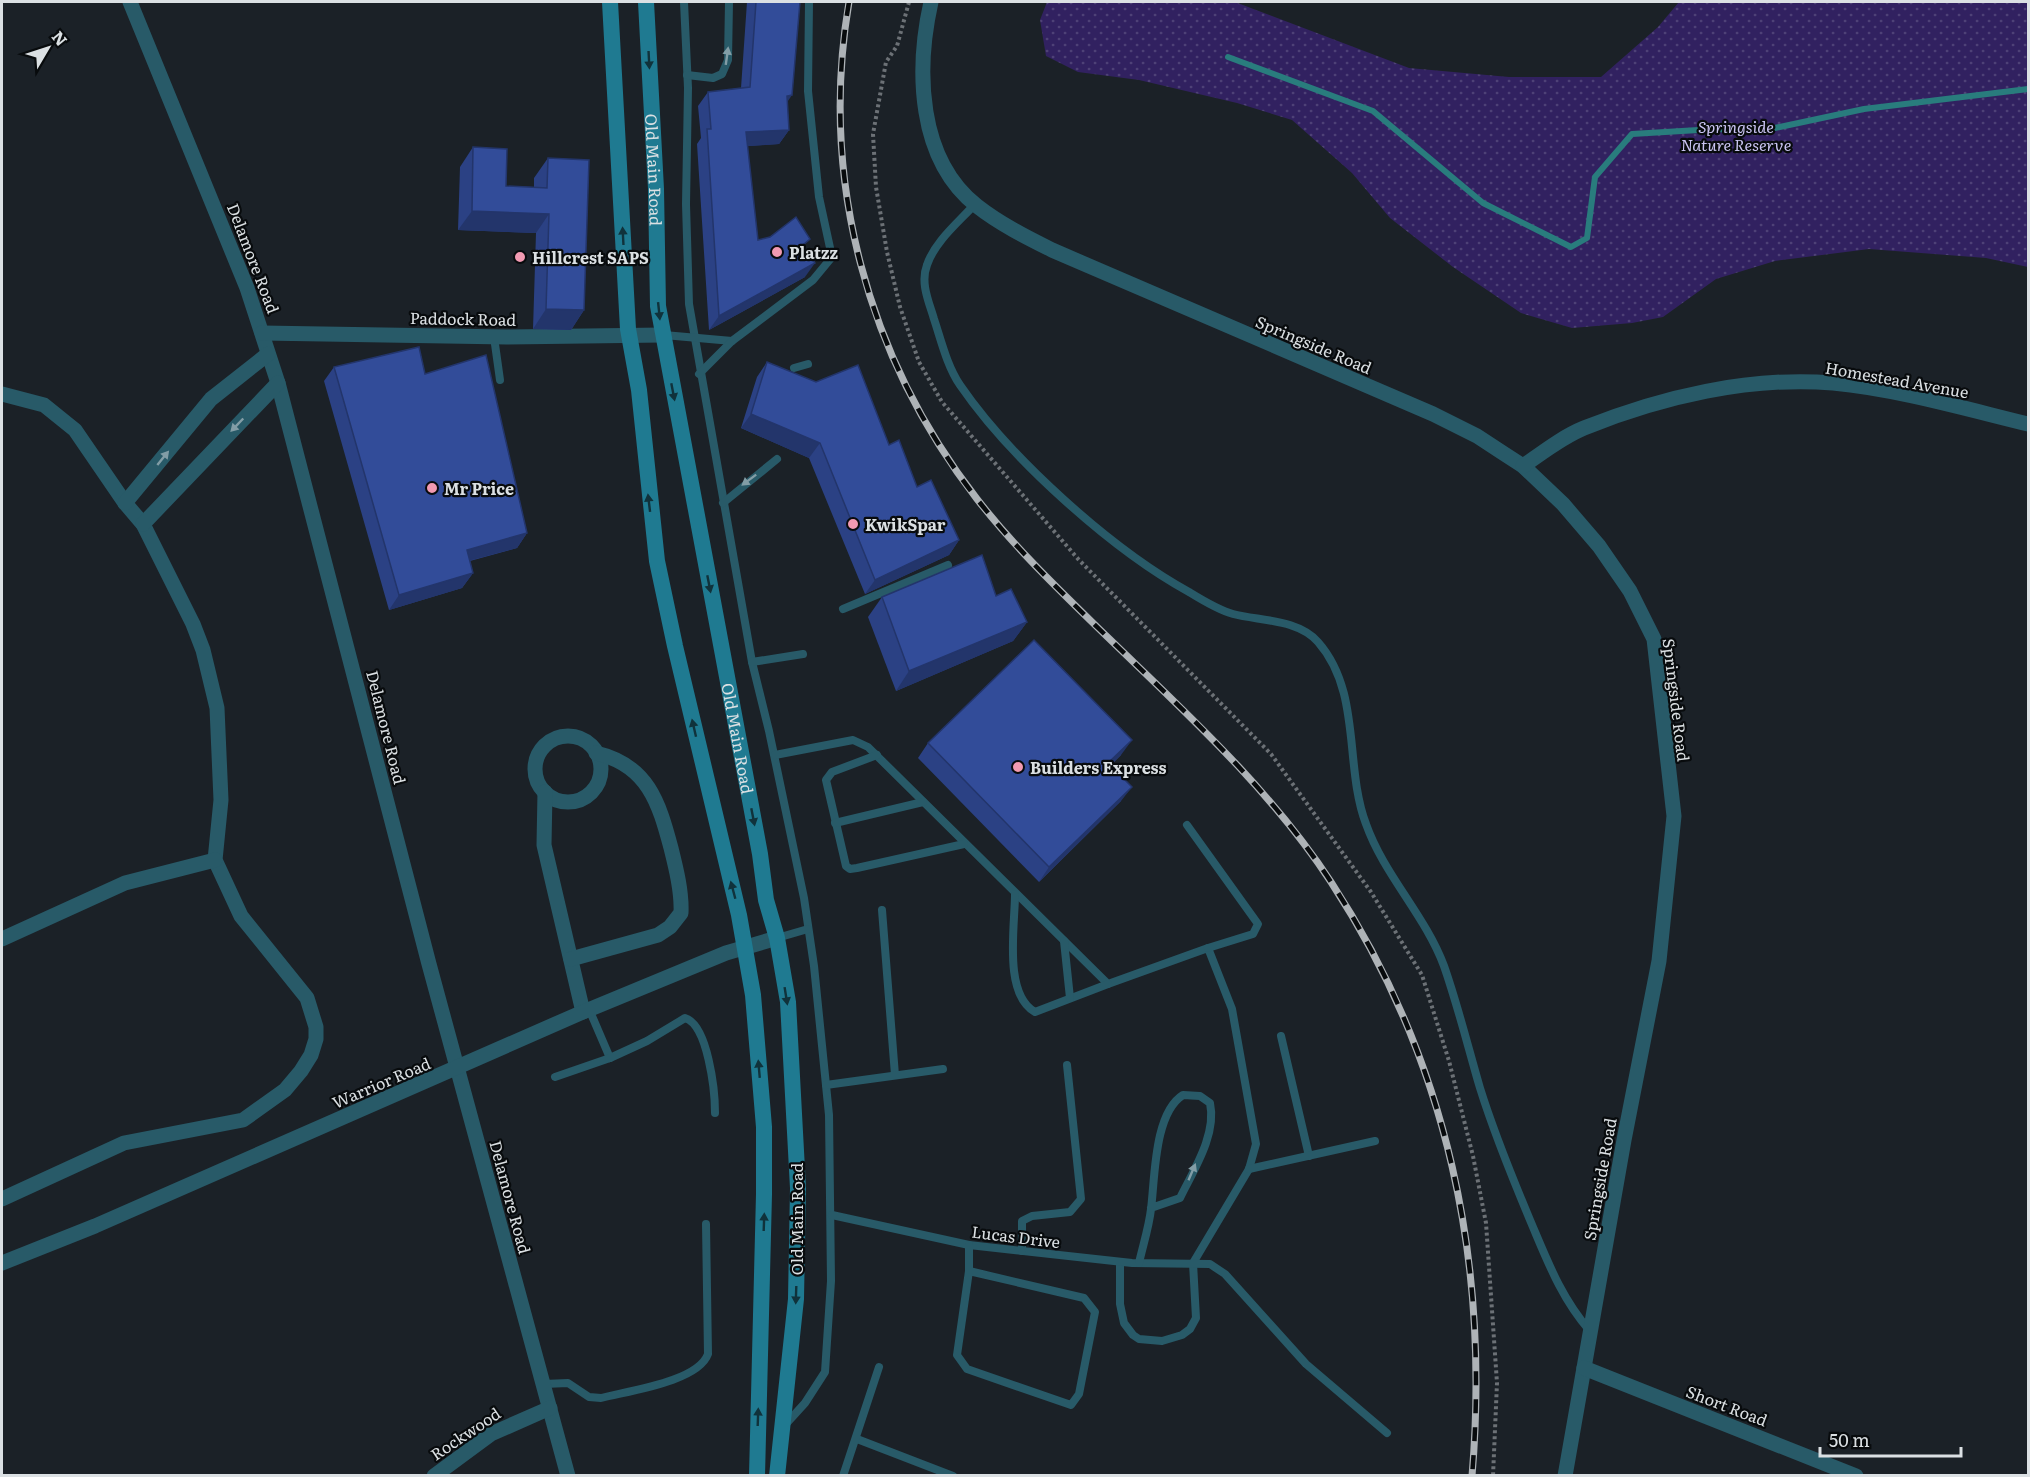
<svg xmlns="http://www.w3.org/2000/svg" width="2030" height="1477" font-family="Literata,serif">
<defs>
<pattern id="park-dots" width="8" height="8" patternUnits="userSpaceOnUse" patternTransform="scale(1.5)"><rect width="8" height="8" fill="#312160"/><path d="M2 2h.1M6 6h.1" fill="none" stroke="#4e4177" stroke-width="1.8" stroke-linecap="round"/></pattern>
</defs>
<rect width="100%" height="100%" fill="#1b2127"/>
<!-- park -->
<path fill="url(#park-dots)" d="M 1047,2 L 1235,2 L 1409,68 L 1509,77 L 1601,77 L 1658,27 L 1679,2 L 2028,2 L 2028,267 L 1986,258 L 1869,249 L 1775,261 L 1716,279 L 1663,317 L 1632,323 L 1572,328 L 1521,313 L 1453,267 L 1390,218 L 1352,173 L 1292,120 L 1237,103 L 1139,80 L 1078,72 L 1046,56 L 1040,20 Z"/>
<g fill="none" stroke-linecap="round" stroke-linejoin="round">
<!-- stream -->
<path stroke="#297c7d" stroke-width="6" d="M 1228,57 L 1373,111 L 1483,203 L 1571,247 L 1587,238 L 1595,177 L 1632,134 L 1715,129 L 1761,131 L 1864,109 L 2028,89"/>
<!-- path -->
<path stroke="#6c7176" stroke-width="4" stroke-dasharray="3 3" stroke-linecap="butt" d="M 909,2 L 897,46 L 886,62 L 873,134 L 876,187 L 887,252 L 900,307 L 919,362 L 942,402 L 1079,560 L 1271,754 L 1371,892 L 1422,975 L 1449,1061 L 1473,1156 L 1486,1223 L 1497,1383 L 1493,1476"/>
<!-- service -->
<g stroke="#285a68" stroke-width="8">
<path d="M 684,2 L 688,88 L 686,204 L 689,304 L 752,662 L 769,731 L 804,898 L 814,966 L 829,1115 L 831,1281 L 825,1372 L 805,1403 L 785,1425"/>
<path d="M 687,75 L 713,78 L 722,74 L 728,60 L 729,2"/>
<path d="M 975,204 C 959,222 935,241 927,265 C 920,283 929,302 934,319 C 941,340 947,366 960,385 C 1010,458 1111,549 1189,592 C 1202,600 1218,610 1233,614 C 1260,621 1298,619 1318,642 C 1362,692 1344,766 1366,824 C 1384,875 1425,915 1444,966 C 1458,1006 1468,1047 1480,1088 C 1494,1133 1512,1177 1530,1220 C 1547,1260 1561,1298 1590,1331"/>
<path d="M 664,335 L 732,341"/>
<path d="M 494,337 L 500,380"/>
<path d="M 794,368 L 808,364"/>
<path d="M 699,374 L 732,341 L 813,280 L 832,257 L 819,197 L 808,91 L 809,2"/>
<path d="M 723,503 L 777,459"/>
<path d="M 843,609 L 948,565"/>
<path d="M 752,662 L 803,654"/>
<path d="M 775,755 L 853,740 L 868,747 L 1108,984 L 1208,948 L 1232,1009 L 1256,1144 L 1249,1169 L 1193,1263 L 1196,1318 L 1190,1329 L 1182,1335 L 1162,1341 L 1139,1339 L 1133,1335 L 1124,1323 L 1120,1304 L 1120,1262"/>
<path d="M 877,755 L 832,772 L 826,780 L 846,866 L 850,869 L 857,868 L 964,844"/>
<path d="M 835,823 L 923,802"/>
<path d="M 1187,825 L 1258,924 L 1253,934 L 1208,948"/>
<path d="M 1015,894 C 1015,926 1003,994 1035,1012 L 1108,984"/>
<path d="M 882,910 L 895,1075"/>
<path d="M 777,938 L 808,929"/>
<path d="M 1064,941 L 1070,998"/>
<path d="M 589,1009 L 610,1058"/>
<path d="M 1281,1036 L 1309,1156"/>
<path d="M 555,1077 L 610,1058 L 647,1041 L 685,1018 C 708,1025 715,1091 715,1113"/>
<path d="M 826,1085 L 943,1069"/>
<path d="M 1249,1169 L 1375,1141"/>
<path d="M 832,1215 L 969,1245 L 1132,1263 L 1210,1264 L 1225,1274 L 1306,1364 L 1387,1433"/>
<path d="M 969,1245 L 969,1271 L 957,1355 L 967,1369 L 1071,1405 L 1079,1394 L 1095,1312 L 1084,1298 L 969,1271"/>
<path d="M 1022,1251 L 1022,1221 L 1032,1216 L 1070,1212 L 1081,1199 L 1067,1065"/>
<path d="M 1139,1263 C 1143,1245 1149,1227 1151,1209 C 1155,1178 1154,1113 1183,1095 L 1200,1096 L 1210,1103 C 1217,1135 1193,1171 1180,1198 L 1151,1208"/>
<path d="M 544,1384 L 568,1383 L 589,1397 L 601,1398 C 627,1391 698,1382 708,1354 L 706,1224"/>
<path d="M 857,1439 L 953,1476"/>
<path d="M 843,1476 L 879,1367"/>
</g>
<!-- minor -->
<g stroke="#285a68" stroke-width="15">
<path d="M 130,2 L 247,288 L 278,383 L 429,964 L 568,1476"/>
<path d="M 931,2 C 916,69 917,159 977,206 C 1000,224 1026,237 1052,250 L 1433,414 L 1477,436 L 1506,455 L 1523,466 L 1563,504 L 1599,546 L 1630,591 L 1654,639 L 1674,816 L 1659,961 L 1624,1140 L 1565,1476"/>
<path d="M 262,333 L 507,337 L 662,335"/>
<path d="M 2,394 L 44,405 L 75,430 L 125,503 L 143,524 L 193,624 L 203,650 L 217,708 L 221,800 L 215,860 L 241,916 L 307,998 L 316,1027 L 316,1039 L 311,1055 L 301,1071 L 285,1090 L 243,1120 L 124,1143 L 2,1199"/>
<path d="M 1523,466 C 1542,453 1562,437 1584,428 C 1661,397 1750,376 1833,383 C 1897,389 1966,409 2028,424"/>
<path d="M 125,503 L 211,399 L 268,354"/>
<path d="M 143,524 L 278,383"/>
<circle cx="568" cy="769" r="33"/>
<path d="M 545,792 L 544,845 L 583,1012"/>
<path d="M 2,939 L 125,883 L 215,860"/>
<path d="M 571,959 L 658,935 L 670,927 L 681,913 C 682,892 676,868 671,848 C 659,803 648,765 596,753"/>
<path d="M 2,1263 L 95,1226 L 583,1012 L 726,953 L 777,938"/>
<path d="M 1584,1368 L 1856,1476"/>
<path d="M 434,1476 L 491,1434 L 550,1408"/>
</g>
<!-- secondary -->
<g stroke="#1f7a91" stroke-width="16">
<path d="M 610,2 L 628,329 L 639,390 L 657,561 L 675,646 L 739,915 L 753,995 L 764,1127 L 764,1194 L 757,1476"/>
<path id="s1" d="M 646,2 L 656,189 L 658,306 L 760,854 L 766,900 L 777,938 L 788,1002 L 798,1188 L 796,1299 L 777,1476"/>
</g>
<!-- rail casing -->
<g stroke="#aeb3b7" stroke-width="7">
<path id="rail" d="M 849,2 C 819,179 867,357 977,499 C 1012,544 1052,583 1092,622 C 1176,704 1266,783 1331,882 C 1448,1061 1490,1264 1472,1476"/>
</g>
<!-- rail -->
<use href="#rail" stroke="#080b0d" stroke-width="4.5" stroke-dasharray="14" stroke-linecap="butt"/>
</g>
<!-- wall -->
<g fill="#2b4184">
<path d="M 747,2 L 800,2 L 787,102 L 789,130 L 779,144 L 747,146 L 758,240 L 805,247 L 805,277 L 709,330 L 697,144 L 701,138 L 698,106 L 708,92 L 741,88 Z"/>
<path d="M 473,147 L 506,186 L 534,187 L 534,178 L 548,158 L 584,310 L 571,330 L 533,329 L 536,233 L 458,230 L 460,167 Z"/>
<path d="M 767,362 L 889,445 L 917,487 L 959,540 L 949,555 L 865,594 L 809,458 L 741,428 L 757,377 Z"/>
<path d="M 334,367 L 527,533 L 517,548 L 470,561 L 473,573 L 462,588 L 389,610 L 324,381 Z"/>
<path d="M 996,596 L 1027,622 L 1013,641 L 896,691 L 868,617 L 882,597 Z"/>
<path d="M 928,743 L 1121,755 L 1111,765 L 1121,801 L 1039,882 L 918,758 Z"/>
</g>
<!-- shaded-wall -->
<g fill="#23356b">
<path d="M 792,95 L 782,110 L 787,96 Z"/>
<path d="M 789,130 L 779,144 L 736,147 L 746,132 Z"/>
<path d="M 472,211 L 549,214 L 536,233 L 458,230 Z"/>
<path d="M 815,263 L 805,277 L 709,330 L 719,316 Z"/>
<path d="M 546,309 L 584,310 L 571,330 L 533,329 Z"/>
<path d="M 751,414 L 820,443 L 809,458 L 741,428 Z"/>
<path d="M 527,533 L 517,548 L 457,564 L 467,550 Z"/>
<path d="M 959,540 L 949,555 L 865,594 L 875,580 Z"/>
<path d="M 473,573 L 462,588 L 389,610 L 399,595 Z"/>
<path d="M 1027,622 L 1013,641 L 896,691 L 909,671 Z"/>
<path d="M 1132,740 L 1121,755 L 1098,777 L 1108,763 Z"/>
<path d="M 1132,787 L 1121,801 L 1039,882 L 1049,867 Z"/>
</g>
<!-- building -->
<g fill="#324c99" stroke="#23356b" stroke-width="1.5">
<path d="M 756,2 L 800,2 L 792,95 L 787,96 L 789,130 L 746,132 L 758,240 L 770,237 L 796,217 L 810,239 L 803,245 L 815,263 L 719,316 L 707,129 L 711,129 L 708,92 L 750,87 Z"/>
<path d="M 473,147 L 507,149 L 506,186 L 547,188 L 548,158 L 589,160 L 584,310 L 546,309 L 549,214 L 472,211 Z"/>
<path d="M 419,347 L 425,374 L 486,355 L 527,533 L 467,550 L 473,573 L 399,595 L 334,367 Z"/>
<path d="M 767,362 L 816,382 L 858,365 L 889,445 L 899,440 L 917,487 L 931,480 L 959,540 L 875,580 L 820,443 L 751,414 Z"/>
<path d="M 982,555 L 996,596 L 1011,589 L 1027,622 L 909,671 L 882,597 Z"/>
<path d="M 1034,640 L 1132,740 L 1108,763 L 1132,787 L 1049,867 L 928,743 Z"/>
</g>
<!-- one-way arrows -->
<defs><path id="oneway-solid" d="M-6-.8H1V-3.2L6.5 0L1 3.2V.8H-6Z" transform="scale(1.5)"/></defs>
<g fill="#829da6">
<use href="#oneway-solid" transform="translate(727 56) rotate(-82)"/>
<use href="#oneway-solid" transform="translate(237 425) rotate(134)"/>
<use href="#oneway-solid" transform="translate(163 458) rotate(-51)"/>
<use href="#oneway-solid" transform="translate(749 480) rotate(143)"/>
<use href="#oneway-solid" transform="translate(1192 1172) rotate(-67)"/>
</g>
<g fill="#10323b">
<use href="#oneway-solid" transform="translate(649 60) rotate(87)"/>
<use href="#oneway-solid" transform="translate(623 236) rotate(-93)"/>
<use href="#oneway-solid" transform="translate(659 311) rotate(84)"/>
<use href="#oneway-solid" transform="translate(673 392) rotate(79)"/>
<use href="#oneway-solid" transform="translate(649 503) rotate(-97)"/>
<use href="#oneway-solid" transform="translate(709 584) rotate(79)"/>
<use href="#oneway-solid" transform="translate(694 728) rotate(-103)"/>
<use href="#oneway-solid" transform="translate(753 817) rotate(79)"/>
<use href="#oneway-solid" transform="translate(733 890) rotate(-105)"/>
<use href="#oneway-solid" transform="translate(786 996) rotate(81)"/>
<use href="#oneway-solid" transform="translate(759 1069) rotate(-95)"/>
<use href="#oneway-solid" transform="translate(764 1222) rotate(-88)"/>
<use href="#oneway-solid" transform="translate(796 1295) rotate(92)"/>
<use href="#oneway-solid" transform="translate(758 1417) rotate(-88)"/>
</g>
<!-- markers -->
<g fill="#f19ab2" stroke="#080b0d" stroke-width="2">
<circle cx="777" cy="252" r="6"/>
<circle cx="520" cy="257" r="6"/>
<circle cx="432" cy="488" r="6"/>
<circle cx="853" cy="524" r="6"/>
<circle cx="1018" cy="767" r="6"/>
</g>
<g text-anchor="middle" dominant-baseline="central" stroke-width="4.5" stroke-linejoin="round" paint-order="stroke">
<!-- park labels -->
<g font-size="16" font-style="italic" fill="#cac4f2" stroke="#080b0d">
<text x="1736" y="126">Springside<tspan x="1736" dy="18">Nature Reserve</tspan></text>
</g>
<!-- street labels -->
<g font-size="16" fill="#dbe0e3" stroke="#080b0d">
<text stroke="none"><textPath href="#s1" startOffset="168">Old Main Road</textPath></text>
<text transform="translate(254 258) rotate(69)">Delamore Road</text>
<text transform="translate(463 318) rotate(1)">Paddock Road</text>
<text transform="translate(1314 344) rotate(23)">Springside Road</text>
<text transform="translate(1897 379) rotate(10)">Homestead Avenue</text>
<text transform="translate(1677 700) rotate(83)">Springside Road</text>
<text transform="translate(387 727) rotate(76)">Delamore Road</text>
<text stroke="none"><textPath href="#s1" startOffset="744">Old Main Road</textPath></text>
<text transform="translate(381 1082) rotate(-23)">Warrior Road</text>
<text transform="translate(1599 1179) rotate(-80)">Springside Road</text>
<text transform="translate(511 1197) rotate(75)">Delamore Road</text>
<text transform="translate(796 1219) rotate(-90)">Old Main Road</text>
<text transform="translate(1016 1236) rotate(7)">Lucas Drive</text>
<text transform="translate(1727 1405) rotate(21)">Short Road</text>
<text transform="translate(465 1433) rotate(-34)">Rockwood</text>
</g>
<!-- poi labels -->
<g font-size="16" font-weight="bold" fill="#dbe0e3" stroke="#080b0d" text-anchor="start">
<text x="789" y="252">Platzz</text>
<text x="532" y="257">Hillcrest SAPS</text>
<text x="444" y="488">Mr Price</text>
<text x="865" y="524">KwikSpar</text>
<text x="1030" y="767">Builders Express</text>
</g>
</g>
<!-- border -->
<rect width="2030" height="1477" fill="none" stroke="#dbe0e3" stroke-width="6"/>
<!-- north arrow -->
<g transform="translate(48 48) rotate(51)" stroke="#080b0d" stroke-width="4.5" paint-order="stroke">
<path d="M0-4.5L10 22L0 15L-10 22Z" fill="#dbe0e3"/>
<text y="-9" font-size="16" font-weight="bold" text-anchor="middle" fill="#dbe0e3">N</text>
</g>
<!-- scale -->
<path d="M1820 1447v9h141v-9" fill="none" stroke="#dbe0e3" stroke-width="3"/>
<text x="1829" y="1447" font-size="18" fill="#dbe0e3" stroke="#080b0d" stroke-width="4.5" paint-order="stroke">50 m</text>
</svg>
